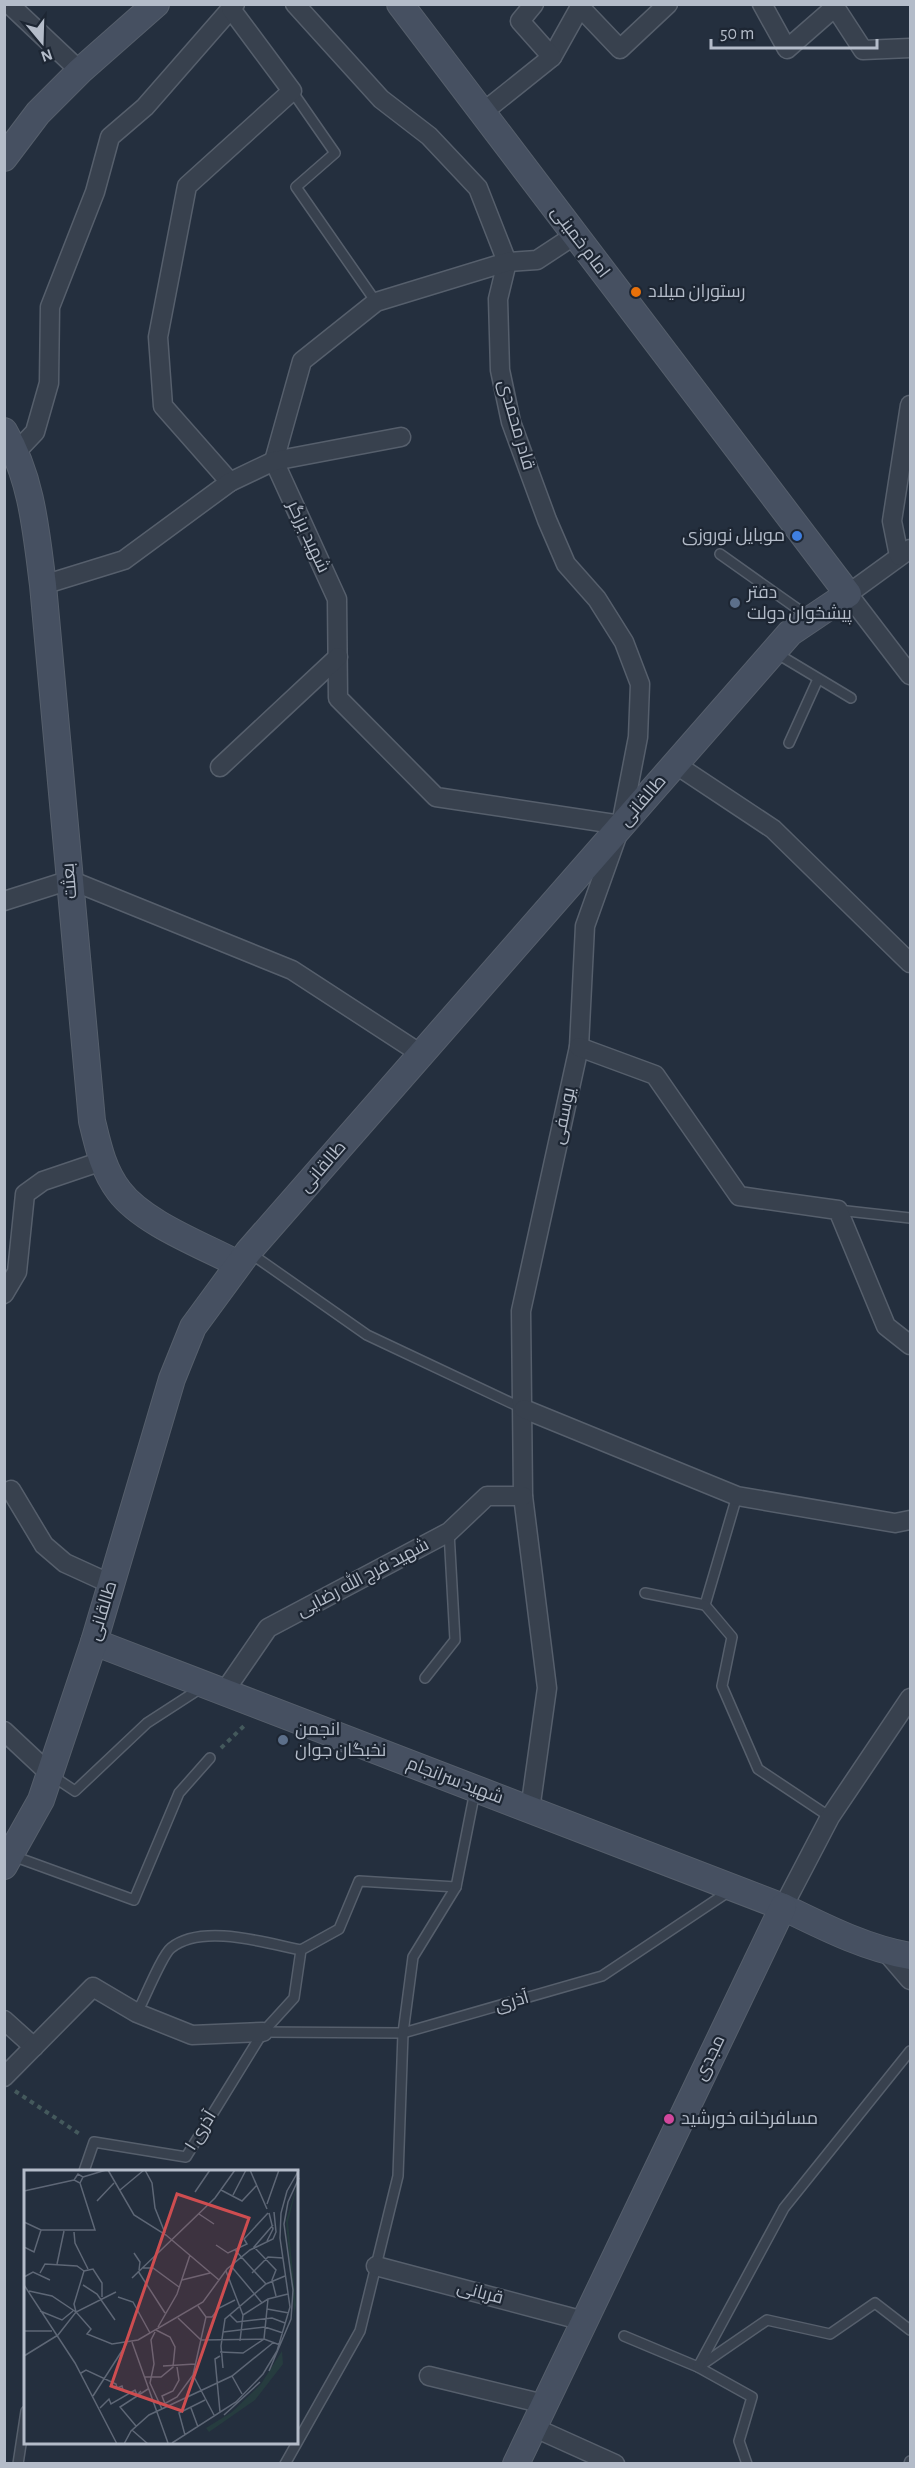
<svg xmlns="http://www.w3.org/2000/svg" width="915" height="2468" font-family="'Alegreya Sans',Cairo,sans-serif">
<rect width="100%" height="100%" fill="#242f3e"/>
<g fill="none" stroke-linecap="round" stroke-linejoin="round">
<!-- lane casing -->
<g stroke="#565f6c" stroke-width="12">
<g id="lane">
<path d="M 292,91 L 335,153 L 296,187 L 376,302"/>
<path d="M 720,554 L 809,617"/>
<path d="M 776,653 L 851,698"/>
<path d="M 789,743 L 818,679"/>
<path d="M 838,1210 L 910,1218"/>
<path d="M 250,1253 L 367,1335 L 524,1409"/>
<path d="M 737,1496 L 705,1605 L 732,1637 L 722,1686 L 758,1769 L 830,1817"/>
<path d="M 645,1593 L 705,1605"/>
<path d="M 425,1678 L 455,1640 L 449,1532"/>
<path d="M 51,1775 L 75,1791 L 147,1723 L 201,1688"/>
<path d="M 13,1856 L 134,1900 L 179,1793 L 210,1758"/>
<path d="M 137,2013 C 144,2000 162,1955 171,1948 C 202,1923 266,1943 301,1950"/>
<path d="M 263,2032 L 403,2033 L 602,1976 L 731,1890"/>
<path d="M 84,2171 L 94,2142 L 186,2157 L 263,2032 L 294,1998 L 301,1950 L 339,1929 L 359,1881 L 456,1887"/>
<path d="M 624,2336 L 698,2367 L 752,2397 L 739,2441 L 747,2464"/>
<path d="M 700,2366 L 767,2320 L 830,2334 L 875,2303 L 910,2330"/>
<path d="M 698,2367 L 784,2208 L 910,2051"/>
<path d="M 18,2464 L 26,2411"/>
<path d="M 285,2464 L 360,2331 L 398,2176 L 403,2033 L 413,1957 L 456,1887 L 475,1791"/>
<path d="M 909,2464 L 910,2461"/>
</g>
</g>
<!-- street casing -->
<g stroke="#565f6c" stroke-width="21">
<g id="street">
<path d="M 9,4 L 80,71"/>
<path d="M 295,4 L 381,99 L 429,136 L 478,188 L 507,262 L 498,299 L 500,370 L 511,422 L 547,520 L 566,564 L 597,599 L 624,642 L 640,684 L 638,737 L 621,825 L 585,926 L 579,1047 L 521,1311 L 523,1496 L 547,1688 L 530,1810"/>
<path d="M 762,4 L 787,49 L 835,7 L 863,50 L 910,48"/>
<path d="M 552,57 L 580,7 L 620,49 L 668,4"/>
<path d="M 482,113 L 552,57 L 520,21 L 534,4"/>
<path d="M 575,235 L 537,260 L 507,262 L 376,302 L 302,361 L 274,461 L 337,599 L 338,698 L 436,797 L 621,825"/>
<path d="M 17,451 L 35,432 L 49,383 L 50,307 L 95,192 L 110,137 L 145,107 L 235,4"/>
<path d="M 230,482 L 163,406 L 158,337 L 187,186 L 292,91 L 231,9"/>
<path d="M 910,549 L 848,594 L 910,675"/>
<path d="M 899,556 L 892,521 L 910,405"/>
<path d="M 43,585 L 124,560 L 230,482 L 274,461 L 401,437"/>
<path d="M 675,764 L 773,829 L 910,963"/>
<path d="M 220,767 L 338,657"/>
<path d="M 4,901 L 70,880 L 292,970 L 421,1054"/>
<path d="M 579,1047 L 655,1075 L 739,1196 L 838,1210 L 886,1326 L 910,1345"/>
<path d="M 4,1294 L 17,1272 L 25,1194 L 43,1181 L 102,1161"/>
<path d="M 524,1409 L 737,1496 L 895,1523 L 910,1520"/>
<path d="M 11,1490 L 44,1545 L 65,1563 L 111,1584"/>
<path d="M 224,1692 L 268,1628 L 449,1532 L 487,1496 L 523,1496"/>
<path d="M 4,1731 L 50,1774"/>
<path d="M 783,1907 L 830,1817 L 910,1698"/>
<path d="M 886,1952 L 910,1980"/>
<path d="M 4,2020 L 34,2047"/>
<path d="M 4,2077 L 93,1987 L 137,2013 L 192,2035 L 263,2032"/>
<path d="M 376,2266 L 584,2321"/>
<path d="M 429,2376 L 544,2404"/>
<path d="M 533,2427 L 615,2464"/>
</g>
</g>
<!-- secondary casing -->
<g stroke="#565f6c" stroke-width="28">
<g id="secondary">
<path d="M 4,158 L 38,113 L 80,71 L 156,4"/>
<path d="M 4,431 C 32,478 36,531 43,585 L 92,1121 C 98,1146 103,1170 119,1191 C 143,1223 202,1245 238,1264"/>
<path d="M 94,1642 L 783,1907 C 824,1927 865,1948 910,1956"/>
<path d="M 4,1866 L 41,1800 L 94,1642 L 172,1379 L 193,1327 L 248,1252 L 790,633 L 848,594 L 400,4"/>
<path d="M 516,2464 L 783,1907"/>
</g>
</g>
<!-- path -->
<g stroke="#44595c" stroke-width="4" stroke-dasharray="4.5 4.5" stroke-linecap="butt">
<path d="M 221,1748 L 246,1724"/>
<path d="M 15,2091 L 81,2135"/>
</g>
<!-- lane -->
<use href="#lane" stroke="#38414e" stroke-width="9"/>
<!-- street -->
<use href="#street" stroke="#38414e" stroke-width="18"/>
<!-- secondary -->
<use href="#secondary" stroke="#465061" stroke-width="26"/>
</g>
<!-- markers -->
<circle fill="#e8710a" stroke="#1d2633" stroke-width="2" cx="636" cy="292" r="6"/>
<circle fill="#3f7fe0" stroke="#1d2633" stroke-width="2" cx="797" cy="536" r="6"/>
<g fill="#5c6f8a" stroke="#1d2633" stroke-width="2">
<circle cx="735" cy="603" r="6"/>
<circle cx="283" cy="1740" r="6"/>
</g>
<circle fill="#d1479c" stroke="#1d2633" stroke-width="2" cx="669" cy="2119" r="6"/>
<g text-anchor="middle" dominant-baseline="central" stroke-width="4.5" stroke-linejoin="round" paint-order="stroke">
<!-- street labels -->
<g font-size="18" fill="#b4bcc9" stroke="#1d2633">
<text transform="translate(580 242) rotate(53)">امام خمینی</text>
<text transform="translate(516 425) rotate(74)">قادر محمدی</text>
<text transform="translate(308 537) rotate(65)">شهید برزگر</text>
<text transform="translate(643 801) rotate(-49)">طالقانی</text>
<text transform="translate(70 881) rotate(-95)">بعثت</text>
<text transform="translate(564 1116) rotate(-78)">یوسفی</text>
<text transform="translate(323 1167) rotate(-49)">طالقانی</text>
<text transform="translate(363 1578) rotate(-28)">شهید فرج الله رضایی</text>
<text transform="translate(103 1611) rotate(-73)">طالقانی</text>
<text transform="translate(455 1781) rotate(21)">شهید سرانجام</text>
<text transform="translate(512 2002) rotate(-16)">آذری</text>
<text transform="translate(710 2058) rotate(-64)">مجدی</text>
<text transform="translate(201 2131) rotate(-58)">آذری ۱</text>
<text transform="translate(480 2293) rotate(15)">قربانی</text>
</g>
<!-- poi labels -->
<g font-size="18" fill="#b4bcc9" stroke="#1d2633" text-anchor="start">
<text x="648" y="292">رستوران میلاد</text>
<text x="785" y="536" text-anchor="end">موبایل نوروزی</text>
<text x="747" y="593">دفتر<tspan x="747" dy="21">پیشخوان دولت</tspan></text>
<text x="295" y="1730">انجمن<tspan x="295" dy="21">نخبگان جوان</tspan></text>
<text x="681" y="2119">مسافرخانه خورشید</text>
</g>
</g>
<!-- overview -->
<g transform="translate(24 2170)">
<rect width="274" height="274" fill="#242f3e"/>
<path d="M 274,12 L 264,52 L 272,135 L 263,176 L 270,142 L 262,51 ZM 258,181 L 259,194 L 231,230 L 185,262 L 182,258 L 208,242 L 237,214 Z" fill="#263c3f"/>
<path fill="none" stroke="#5e6776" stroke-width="1.5" d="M 84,0 L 110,45 L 142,65 L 195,110M 121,0 L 128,13 L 131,38 L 141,63M 226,0 L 243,39M 59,7 L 82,0M 96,20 L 120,0M 197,20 L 218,31 L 233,15M 0,21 L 50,10M 171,22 L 186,0M 209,25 L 222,0M 73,31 L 90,13M 243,34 L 255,0M 175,44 L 190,54M 0,52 L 17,60 L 71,60 L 56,13 L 50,10 L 54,4 L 59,7 L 56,13M 249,55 L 230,77 L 252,100 L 248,110 L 252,126M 50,62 L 51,73 L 64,99M 243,71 L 249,59 L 245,43M 192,75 L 204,83 L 223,74 L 220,69 L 244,43M 0,77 L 10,82 L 17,60M 211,80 L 242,114M 110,83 L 116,92 L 115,100M 33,94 L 40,61M 207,96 L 238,133M 119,98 L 129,98 L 155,117M 114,101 L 141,143M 202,101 L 219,145 L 216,171M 16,103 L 21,94 L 53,96 L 60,101M 228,103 L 244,87 L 259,88M 0,107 L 9,102 L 26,110M 108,108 L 191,28 L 211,0M 158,110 L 186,103M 0,115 L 51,193 L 93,274M 59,115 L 73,124 L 91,150M 5,121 L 28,126 L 52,142M 78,127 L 78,113 L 69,99 L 60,101 L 50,134 L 52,142 L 67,159 L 63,164 L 88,174 L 114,170 L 179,132 L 203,99 L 226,80 L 249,69 L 252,62 L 250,42M 94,127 L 109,132 L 126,163M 174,136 L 182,147 L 169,205 L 190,245M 243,139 L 265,143M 16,141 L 38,150 L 49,141M 206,145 L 213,152 L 248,148 L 261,153M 219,145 L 244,129 L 264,124M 182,147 L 188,147 L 195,138 L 211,130M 154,148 L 177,170 L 240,169 L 256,175M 134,157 L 153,124 L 166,85M 0,161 L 28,161M 131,162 L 127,170 L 130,194 L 126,213 L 138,239M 199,162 L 241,157 L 259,163M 34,165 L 52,142 L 92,122M 108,172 L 144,273M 196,182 L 219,183 L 240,169 L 244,129M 0,186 L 34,165M 196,186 L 191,189 L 196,242M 139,196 L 171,194M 199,198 L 197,176 L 201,149 L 242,114 L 261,106M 245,201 L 267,149 L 269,120 L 260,54 L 264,32 L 275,8M 57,203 L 62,200 L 92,214 L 93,218 L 98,216 L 99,220M 208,206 L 218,224M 120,207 L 137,207 L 149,197 L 151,177 L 146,167 L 132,160M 69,226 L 103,173M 140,234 L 153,227 L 169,205M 141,234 L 138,226 L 149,221 L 155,210 L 153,197M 76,238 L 85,229 L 87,234 L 111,220 L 113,225 L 117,221M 167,238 L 174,257M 200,245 L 236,212M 112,256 L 96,237 L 124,219M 108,260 L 124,274M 161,265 L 155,243 L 181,230M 148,273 L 212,232 L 239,204 L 253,181 L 266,137 L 256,68 L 257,43 L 263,21 L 275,0M 100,274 L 107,261 L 125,245 L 208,206 L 250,172"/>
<path fill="#ce4d50" fill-opacity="0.15" stroke="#ce4d50" stroke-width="3" d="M 153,24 L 225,48 L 158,241 L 87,216 Z"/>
<rect width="274" height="274" fill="none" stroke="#b4bcc9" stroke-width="3"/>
</g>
<!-- border -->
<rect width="915" height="2468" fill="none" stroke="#b4bcc9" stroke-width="12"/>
<!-- north arrow -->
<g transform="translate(42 42) rotate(161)" stroke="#1d2633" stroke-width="4.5" paint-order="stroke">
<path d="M0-4.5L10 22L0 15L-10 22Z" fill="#b4bcc9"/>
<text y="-9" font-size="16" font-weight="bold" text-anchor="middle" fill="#b4bcc9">N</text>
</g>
<!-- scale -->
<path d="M711 39v9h166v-9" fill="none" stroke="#b4bcc9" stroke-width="3"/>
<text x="720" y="39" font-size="18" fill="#b4bcc9" stroke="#1d2633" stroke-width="4.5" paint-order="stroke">50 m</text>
</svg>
